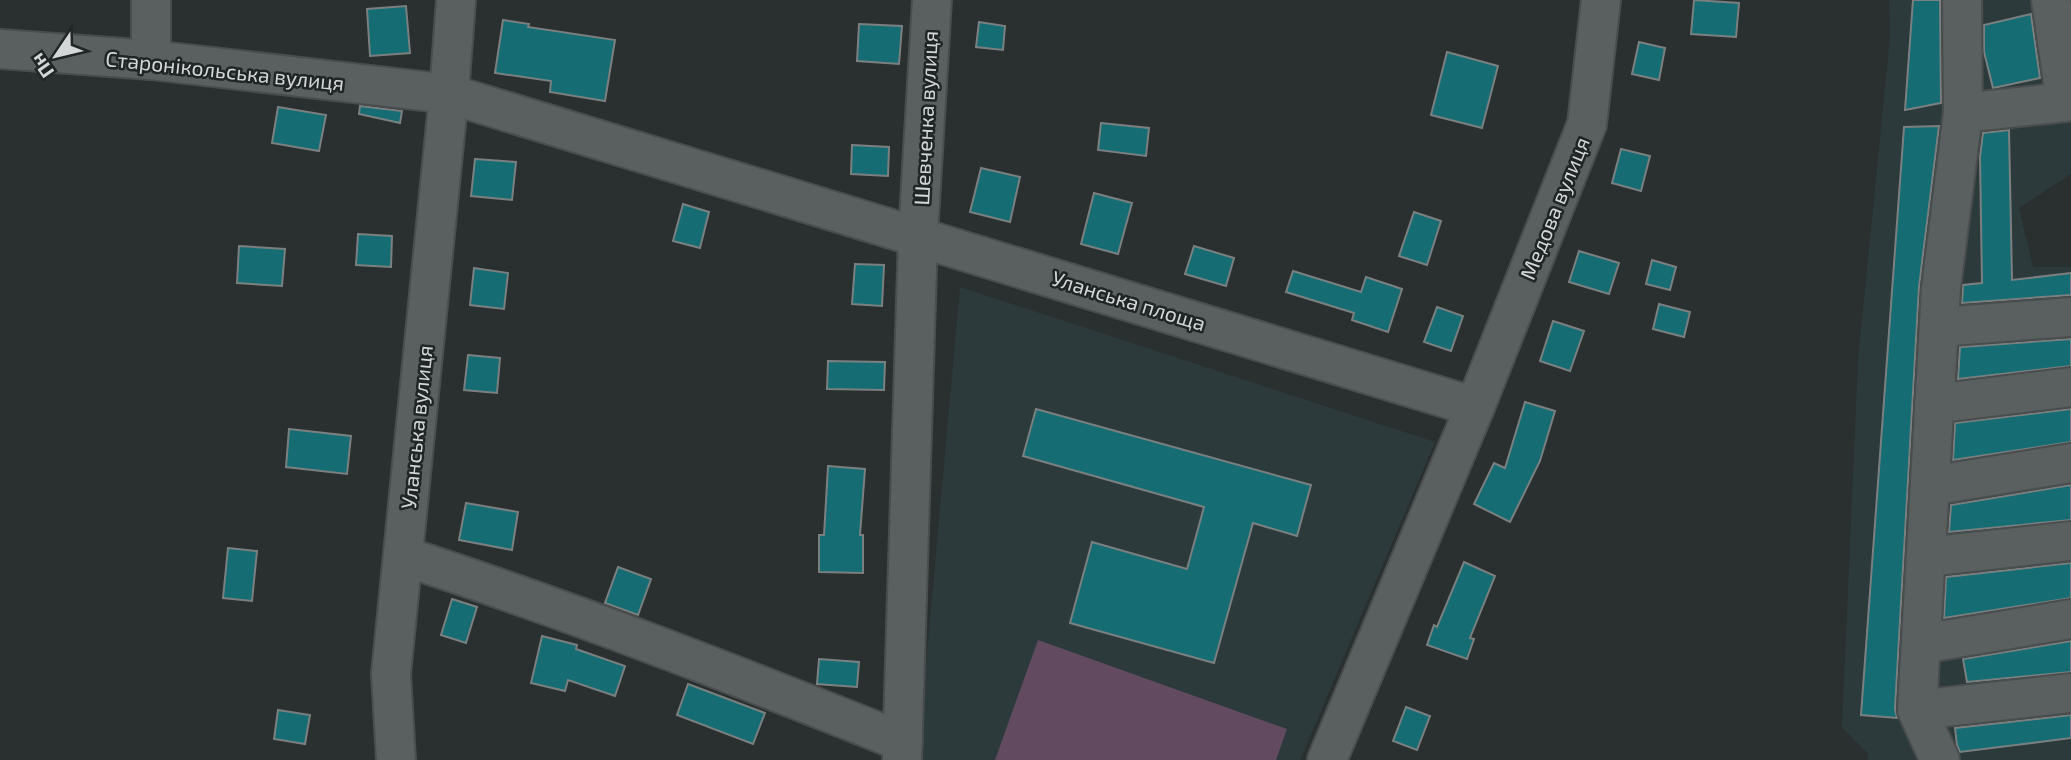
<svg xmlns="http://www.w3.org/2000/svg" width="2071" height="760" font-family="'Exo 2',sans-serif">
<rect width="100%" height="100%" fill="#2a2f30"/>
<!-- built -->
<g fill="#2d3a3b">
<path d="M 1889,0 L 2071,0 L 2071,174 L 2019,208 L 2033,267 L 2071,267 L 2071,760 L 1868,760 L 1868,754 L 1842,727 L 1858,360 L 1890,37 Z"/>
<path d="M 960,287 L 1435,442 L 1300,760 L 922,760 L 919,743 Z"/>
</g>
<!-- green -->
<path fill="#624b61" d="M 1038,640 L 1287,729 L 1276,760 L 995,760 Z"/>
<!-- building -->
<g fill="#156c73" stroke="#7a8080" stroke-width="2">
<path d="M 1694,0 L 1739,3 L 1736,37 L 1691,34 Z"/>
<path d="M 1913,0 L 1940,0 L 1941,103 L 1905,110 Z"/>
<path d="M 406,6 L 410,53 L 370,56 L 367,9 Z"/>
<path d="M 2031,14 L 2040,78 L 1993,88 L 1984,52 L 1984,25 Z"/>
<path d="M 503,20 L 529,24 L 528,27 L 615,40 L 605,101 L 550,92 L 551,81 L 495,73 Z"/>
<path d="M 979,22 L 1005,26 L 1003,50 L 976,47 Z"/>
<path d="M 859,24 L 902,26 L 899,64 L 857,61 Z"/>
<path d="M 1639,42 L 1665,48 L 1659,80 L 1632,74 Z"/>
<path d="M 1447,52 L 1498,66 L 1482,128 L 1431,115 Z"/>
<path d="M 360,106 L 402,111 L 400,123 L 359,114 Z"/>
<path d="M 278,107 L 326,115 L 319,151 L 272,143 Z"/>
<path d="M 1101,123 L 1149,128 L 1146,156 L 1098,150 Z"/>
<path d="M 1939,126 L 1919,287 L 1895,709 L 1897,718 L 1861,715 L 1904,127 Z"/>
<path d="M 2009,130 L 2012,280 L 2071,273 L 2071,295 L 1962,303 L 1963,285 L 1982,283 L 1980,157 L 1983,133 Z"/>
<path d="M 852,145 L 889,147 L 888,176 L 851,174 Z"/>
<path d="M 1621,149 L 1650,156 L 1641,191 L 1612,183 Z"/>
<path d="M 475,159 L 516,162 L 512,200 L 471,196 Z"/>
<path d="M 981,168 L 1020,177 L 1010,222 L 970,212 Z"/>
<path d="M 1094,193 L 1132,203 L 1118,254 L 1081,244 Z"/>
<path d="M 683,204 L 709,212 L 700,248 L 673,241 Z"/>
<path d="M 1414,212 L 1441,221 L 1427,265 L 1399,256 Z"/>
<path d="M 358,234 L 392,236 L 391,267 L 356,265 Z"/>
<path d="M 239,246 L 285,249 L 282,286 L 237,283 Z"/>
<path d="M 1194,246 L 1234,258 L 1226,286 L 1185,274 Z"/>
<path d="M 1579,251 L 1619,263 L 1609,294 L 1569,282 Z"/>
<path d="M 1652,260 L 1676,267 L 1670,290 L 1646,284 Z"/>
<path d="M 855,264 L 884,265 L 882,306 L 852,304 Z"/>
<path d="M 474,268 L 508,273 L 504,309 L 470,305 Z"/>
<path d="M 1293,271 L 1361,292 L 1366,277 L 1402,289 L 1388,332 L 1352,320 L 1354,313 L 1286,292 Z"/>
<path d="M 1659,304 L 1690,312 L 1684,337 L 1653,329 Z"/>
<path d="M 1437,307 L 1463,316 L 1451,351 L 1424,342 Z"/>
<path d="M 1553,321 L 1584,331 L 1570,371 L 1540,361 Z"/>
<path d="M 2071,339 L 2071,366 L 1958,379 L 1960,347 Z"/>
<path d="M 468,355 L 500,358 L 497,393 L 464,390 Z"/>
<path d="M 828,361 L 885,362 L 884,390 L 827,389 Z"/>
<path d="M 1525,402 L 1555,411 L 1540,461 L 1510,522 L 1474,504 L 1494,463 L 1505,468 Z"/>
<path d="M 1036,409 L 1311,485 L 1297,536 L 1253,523 L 1214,663 L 1070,623 L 1092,542 L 1187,569 L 1204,507 L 1023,456 Z"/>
<path d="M 2071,409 L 2071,442 L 1953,460 L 1955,423 Z"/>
<path d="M 289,429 L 351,436 L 347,474 L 286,467 Z"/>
<path d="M 828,466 L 865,469 L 860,535 L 863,535 L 863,573 L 819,572 L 819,535 L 824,535 Z"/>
<path d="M 2071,485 L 2071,520 L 1949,532 L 1951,505 Z"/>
<path d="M 466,503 L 518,512 L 512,550 L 459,540 Z"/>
<path d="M 228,548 L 257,551 L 252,601 L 223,598 Z"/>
<path d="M 1464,562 L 1495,576 L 1470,638 L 1474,639 L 1467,659 L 1427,645 L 1434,625 L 1437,627 Z"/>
<path d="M 2071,563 L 2071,598 L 1944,618 L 1946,577 Z"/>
<path d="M 618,567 L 651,579 L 638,615 L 605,603 Z"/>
<path d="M 452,599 L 477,607 L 466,643 L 441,635 Z"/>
<path d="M 542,636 L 577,645 L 576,649 L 625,666 L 615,696 L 568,680 L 565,691 L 531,683 Z"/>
<path d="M 2071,641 L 2071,672 L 1967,682 L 1963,659 Z"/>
<path d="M 819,659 L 859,662 L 857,687 L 817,684 Z"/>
<path d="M 688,684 L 765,713 L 753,744 L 677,715 Z"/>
<path d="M 1406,707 L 1430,716 L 1417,750 L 1393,741 Z"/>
<path d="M 278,710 L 310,715 L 305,744 L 274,739 Z"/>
<path d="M 2071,715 L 2071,738 L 1960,752 L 1957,745 L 1955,728 Z"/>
</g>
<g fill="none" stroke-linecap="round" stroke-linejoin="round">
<!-- minor casing -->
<g stroke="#494d4d" stroke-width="42">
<g id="minor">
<path d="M 151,0 L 151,60"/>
<path d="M 1962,0 L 1963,113"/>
<path d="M 0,49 L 151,60 L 449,94 L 1475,407"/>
<path d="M 1939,327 L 2071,317"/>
<path d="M 1934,404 L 2071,387"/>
<path d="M 1930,486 L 2071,463"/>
<path d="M 403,556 C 572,611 738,676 903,742"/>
<path d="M 1926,557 L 2071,541"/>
<path d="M 1921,644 L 2071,619"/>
<path d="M 1917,710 L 2071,693"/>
<path d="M 396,760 L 391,674 L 449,94 L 456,0"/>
<path d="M 902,760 L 918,235 L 932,0"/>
<path d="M 1327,760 L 1475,407 L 1587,124 L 1601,0"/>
<path d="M 1940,760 L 1917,710 L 1941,288 L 1963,113 L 2066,102 L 2051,0"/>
</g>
</g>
<!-- minor -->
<use href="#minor" stroke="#5a5f60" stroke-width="38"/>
</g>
<g text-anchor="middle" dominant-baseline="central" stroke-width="5" stroke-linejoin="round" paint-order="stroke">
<!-- street labels -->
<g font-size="21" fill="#d4d7d7" stroke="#202526">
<text transform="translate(225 70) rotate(6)">Старонікольська вулиця</text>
<text transform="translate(925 118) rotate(-87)">Шевченка вулиця</text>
<text transform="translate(1554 208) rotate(-68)">Медова вулиця</text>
<text transform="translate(1129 300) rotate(17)">Уланська площа</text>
<text transform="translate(416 427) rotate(-84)">Уланська вулиця</text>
</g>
</g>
<!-- north arrow -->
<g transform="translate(56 56) rotate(235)" stroke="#202526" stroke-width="5" paint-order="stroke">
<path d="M0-5L12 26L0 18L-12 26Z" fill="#d4d7d7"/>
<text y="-10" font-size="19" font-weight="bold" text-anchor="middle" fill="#d4d7d7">Пн</text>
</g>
</svg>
